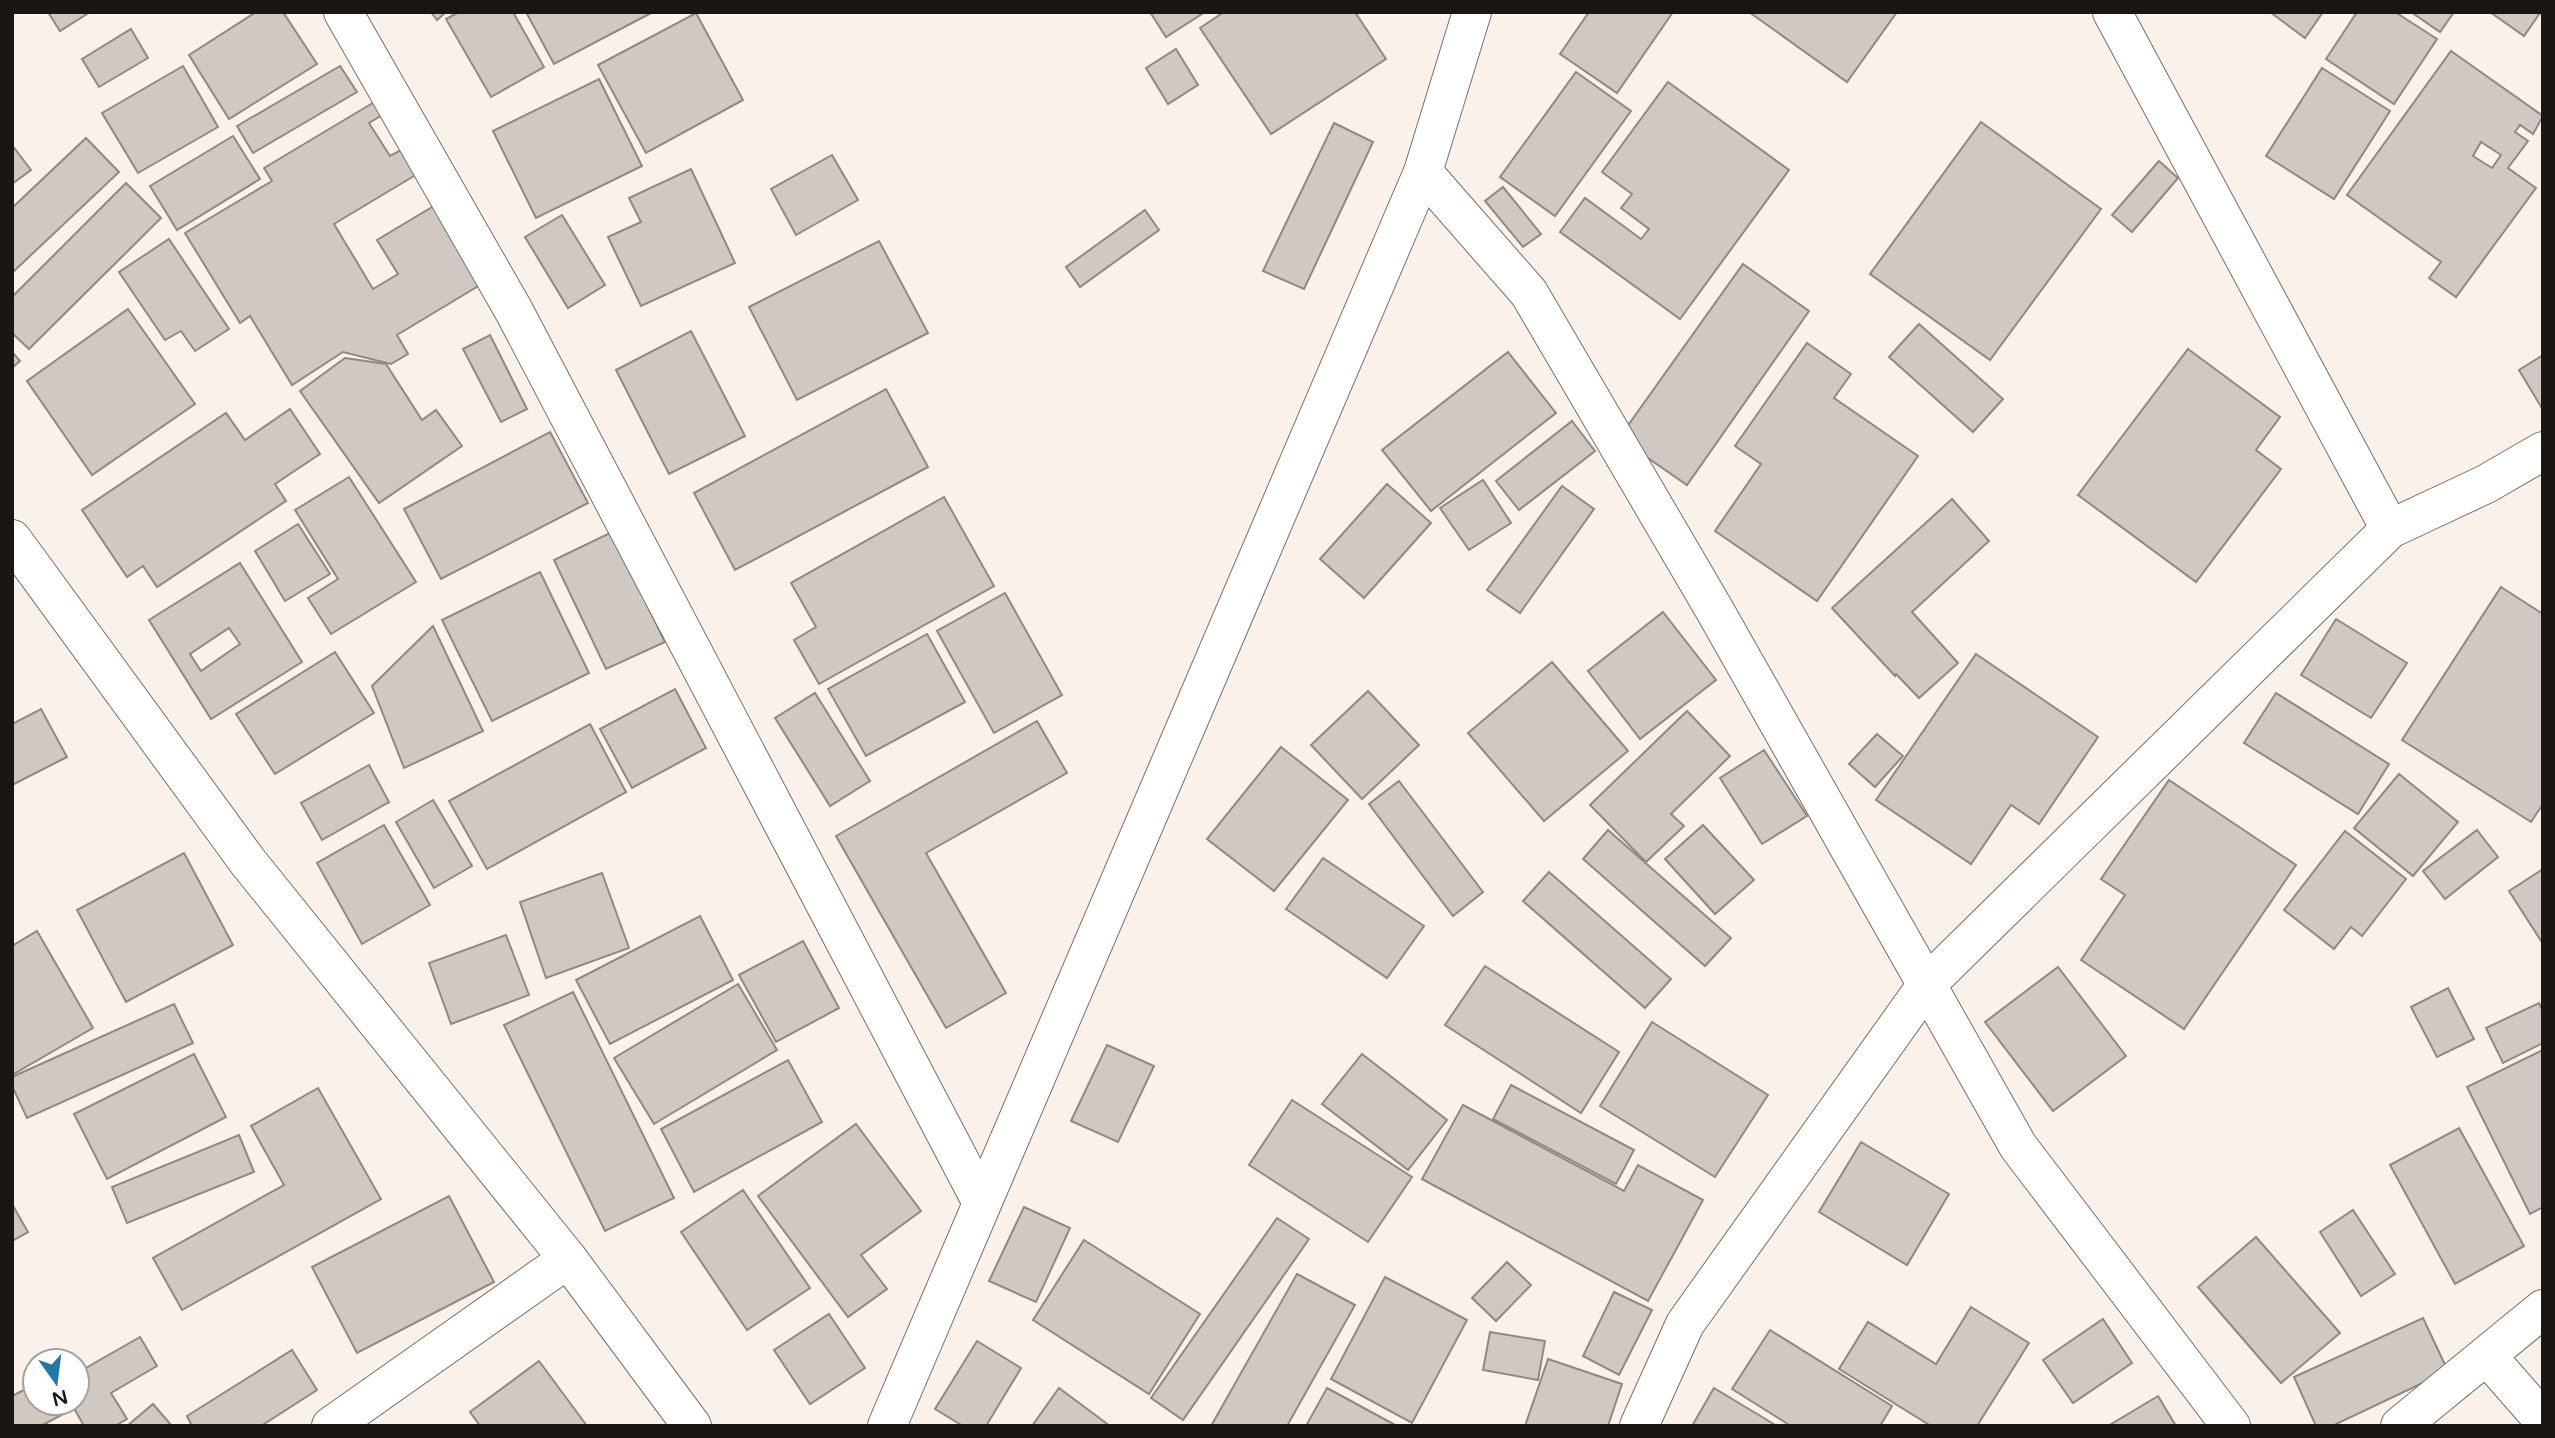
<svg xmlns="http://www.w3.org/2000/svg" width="2555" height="1438" font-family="'Varela Round',sans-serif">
<rect width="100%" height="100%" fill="#faf1eb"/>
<!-- building -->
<g fill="#d0c8c2" stroke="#908983" stroke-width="2" fill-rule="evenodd">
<path d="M 48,12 L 90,12 L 60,31 Z"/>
<path d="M 256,12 L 283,12 L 317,64 L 229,119 L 189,55 Z"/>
<path d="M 431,12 L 446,12 L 437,20 Z"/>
<path d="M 459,12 L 513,12 L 544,67 L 491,97 L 446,19 Z"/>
<path d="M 526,12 L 653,12 L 554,64 Z"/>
<path d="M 1150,12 L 1205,12 L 1166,37 Z"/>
<path d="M 1224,12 L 1355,12 L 1386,59 L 1271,134 L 1200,28 Z"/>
<path d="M 1589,12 L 1673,12 L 1617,93 L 1560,54 Z"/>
<path d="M 1749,12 L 1897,12 L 1847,82 Z"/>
<path d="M 2270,12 L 2323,12 L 2305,38 Z"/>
<path d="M 2357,12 L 2395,12 L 2437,39 L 2394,104 L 2326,59 Z"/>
<path d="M 2411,12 L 2454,12 L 2440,32 Z"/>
<path d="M 2490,12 L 2543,12 L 2543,15 L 2540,13 L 2524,36 Z"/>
<path d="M 696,13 L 743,100 L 646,153 L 598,65 Z"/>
<path d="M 131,29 L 148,58 L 99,87 L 82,59 Z"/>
<path d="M 1176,49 L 1198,85 L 1168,104 L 1146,68 Z"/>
<path d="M 2451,51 L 2543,116 L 2533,134 L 2520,125 L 2515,132 L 2528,141 L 2508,168 L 2536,188 L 2456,297 L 2429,278 L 2441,262 L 2347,195 ZM 2481,142 L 2501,155 L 2492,168 L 2473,156 Z"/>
<path d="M 183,66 L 218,127 L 138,173 L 102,113 Z"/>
<path d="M 340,66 L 357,92 L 253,153 L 237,126 Z"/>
<path d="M 2322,68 L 2390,111 L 2334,199 L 2266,156 Z"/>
<path d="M 1576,72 L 1631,111 L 1555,216 L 1500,177 Z"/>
<path d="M 599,79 L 642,166 L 536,218 L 493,131 Z"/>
<path d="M 1668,82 L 1789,170 L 1680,319 L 1560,232 L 1585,198 L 1641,239 L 1649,229 L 1621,208 L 1632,194 L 1602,172 Z"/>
<path d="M 376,101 L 384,114 L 369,123 L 390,156 L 410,145 L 424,170 L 334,224 L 373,289 L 398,274 L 377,240 L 437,204 L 485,282 L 397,335 L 408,354 L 391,364 L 343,352 L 292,385 L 250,316 L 240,323 L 185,233 L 272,181 L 264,168 Z"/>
<path d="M 1981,122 L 2101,209 L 1990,360 L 1870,274 Z"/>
<path d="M 1334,123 L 1373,142 L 1304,289 L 1263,271 Z"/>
<path d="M 233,136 L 260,179 L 177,230 L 150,186 Z"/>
<path d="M 86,138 L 119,172 L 12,273 L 12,208 Z"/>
<path d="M 12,145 L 31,170 L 12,184 Z"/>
<path d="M 832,155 L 858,200 L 796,235 L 771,189 Z"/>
<path d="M 2159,161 L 2178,178 L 2132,232 L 2112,215 Z"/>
<path d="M 691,169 L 735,263 L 641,306 L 608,237 L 641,222 L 629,198 Z"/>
<path d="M 126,183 L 161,218 L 29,349 L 12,333 L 12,297 Z"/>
<path d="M 1503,187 L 1541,234 L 1523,247 L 1485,201 Z"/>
<path d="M 1145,210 L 1159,230 L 1080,287 L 1066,267 Z"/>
<path d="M 562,215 L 605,285 L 568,308 L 525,237 Z"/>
<path d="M 169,239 L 229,329 L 195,351 L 181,331 L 165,340 L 119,272 Z"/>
<path d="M 879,241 L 928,333 L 797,400 L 749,307 Z"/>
<path d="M 1743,264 L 1809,311 L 1687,485 L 1619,438 Z"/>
<path d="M 128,309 L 195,404 L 92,475 L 27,381 Z"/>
<path d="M 1919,324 L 2003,399 L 1973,432 L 1889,357 Z"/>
<path d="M 691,331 L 745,436 L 669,474 L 616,370 Z"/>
<path d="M 490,335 L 527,409 L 501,422 L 463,349 Z"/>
<path d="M 1807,343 L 1851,374 L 1834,398 L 1918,456 L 1817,601 L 1715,531 L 1761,464 L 1735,446 Z"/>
<path d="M 2188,349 L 2280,417 L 2256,450 L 2281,469 L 2196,582 L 2078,495 Z"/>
<path d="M 12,352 L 20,361 L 12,368 Z"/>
<path d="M 1508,352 L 1556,413 L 1431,511 L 1382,450 Z"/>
<path d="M 2543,355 L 2543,410 L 2519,370 Z"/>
<path d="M 345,358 L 386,364 L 422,420 L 436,410 L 462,446 L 379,503 L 300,391 Z"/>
<path d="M 886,389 L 928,467 L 735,570 L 694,493 Z"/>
<path d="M 290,409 L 320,454 L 275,484 L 286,501 L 157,587 L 143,566 L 127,577 L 82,510 L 226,413 L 245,440 Z"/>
<path d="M 1572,421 L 1595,451 L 1519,510 L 1496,481 Z"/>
<path d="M 550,432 L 588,503 L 441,579 L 404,509 Z"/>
<path d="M 349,477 L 416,582 L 331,634 L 308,598 L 338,579 L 295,510 Z"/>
<path d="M 1483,480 L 1511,523 L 1469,550 L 1440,508 Z"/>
<path d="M 1387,484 L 1431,523 L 1364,598 L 1320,559 Z"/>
<path d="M 1562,486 L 1594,509 L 1520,613 L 1487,590 Z"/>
<path d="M 944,497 L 994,586 L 819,684 L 794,640 L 816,627 L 791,583 Z"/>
<path d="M 1952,499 L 1989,541 L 1912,612 L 1958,663 L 1919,698 L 1896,674 L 1895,676 L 1832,608 Z"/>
<path d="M 298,524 L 330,574 L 285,601 L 255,551 Z"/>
<path d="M 612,532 L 665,642 L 606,669 L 554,560 Z"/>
<path d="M 240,563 L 302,662 L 211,719 L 149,620 ZM 229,628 L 240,644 L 201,671 L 190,654 Z"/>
<path d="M 540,572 L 589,673 L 492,721 L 442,620 Z"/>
<path d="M 2501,587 L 2543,614 L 2543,804 L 2531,822 L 2402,740 Z"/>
<path d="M 1005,593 L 1062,695 L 994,733 L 937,631 Z"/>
<path d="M 1663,612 L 1716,680 L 1640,739 L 1588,671 Z"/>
<path d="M 2336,619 L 2407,663 L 2371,718 L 2301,675 Z"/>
<path d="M 433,626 L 483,731 L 404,768 L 372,686 Z"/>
<path d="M 927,634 L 965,702 L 866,756 L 828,689 Z"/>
<path d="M 335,652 L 374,713 L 275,774 L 236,714 Z"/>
<path d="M 1976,654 L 2098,737 L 2039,824 L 2011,805 L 1971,864 L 1876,800 Z"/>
<path d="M 1552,662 L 1628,751 L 1544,821 L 1468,733 Z"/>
<path d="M 675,689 L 706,748 L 632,788 L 600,729 Z"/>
<path d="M 1368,691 L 1419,745 L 1362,799 L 1311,745 Z"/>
<path d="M 815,693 L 870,781 L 830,806 L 775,718 Z"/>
<path d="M 2276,693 L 2389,764 L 2358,814 L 2244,743 Z"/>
<path d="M 41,709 L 67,757 L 12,785 L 12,724 Z"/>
<path d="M 1687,711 L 1730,756 L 1671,814 L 1684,826 L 1646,862 L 1590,805 Z"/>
<path d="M 1037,721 L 1067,773 L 926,853 L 1006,993 L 946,1028 L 836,836 Z"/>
<path d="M 590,724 L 626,792 L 487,869 L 449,801 Z"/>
<path d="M 1877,734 L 1903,756 L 1875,787 L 1849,764 Z"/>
<path d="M 1281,747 L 1348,800 L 1274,891 L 1207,839 Z"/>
<path d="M 1764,750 L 1807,816 L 1762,844 L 1720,778 Z"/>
<path d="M 369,765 L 389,802 L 322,840 L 301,803 Z"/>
<path d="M 2399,774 L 2458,822 L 2413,876 L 2354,828 Z"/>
<path d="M 2169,780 L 2296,865 L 2184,1029 L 2081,960 L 2125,895 L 2101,879 Z"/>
<path d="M 1399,781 L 1483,892 L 1453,916 L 1369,804 Z"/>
<path d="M 433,800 L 472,866 L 434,888 L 396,822 Z"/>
<path d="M 384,825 L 430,905 L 362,944 L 317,863 Z"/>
<path d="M 1703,825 L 1754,880 L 1715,914 L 1665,859 Z"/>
<path d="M 1608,830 L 1731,938 L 1705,966 L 1583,859 Z"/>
<path d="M 2477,830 L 2498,857 L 2445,899 L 2423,871 Z"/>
<path d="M 2345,831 L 2406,879 L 2362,936 L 2351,927 L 2334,949 L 2284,910 Z"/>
<path d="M 184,853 L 233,945 L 126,1002 L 77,910 Z"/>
<path d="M 1323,858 L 1424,926 L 1387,978 L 1286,909 Z"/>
<path d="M 2543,869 L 2543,944 L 2509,891 Z"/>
<path d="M 1549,872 L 1671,979 L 1645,1008 L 1523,901 Z"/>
<path d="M 602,873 L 629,948 L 546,978 L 520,902 Z"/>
<path d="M 700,916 L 733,980 L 610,1044 L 576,980 Z"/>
<path d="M 37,931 L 93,1028 L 12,1075 L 12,946 Z"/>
<path d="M 506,935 L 529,995 L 451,1024 L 429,963 Z"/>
<path d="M 803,941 L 839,1008 L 776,1042 L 739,975 Z"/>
<path d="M 1485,966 L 1619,1052 L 1581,1113 L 1445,1025 Z"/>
<path d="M 2058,967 L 2126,1056 L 2053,1111 L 1985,1022 Z"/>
<path d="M 738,984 L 777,1050 L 654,1124 L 614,1058 Z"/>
<path d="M 2448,988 L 2474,1039 L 2437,1057 L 2411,1007 Z"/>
<path d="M 573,992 L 674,1198 L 605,1231 L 504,1025 Z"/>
<path d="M 2539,1003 L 2543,1012 L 2543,1043 L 2503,1063 L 2486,1028 Z"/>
<path d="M 174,1004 L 193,1043 L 27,1118 L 12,1086 L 12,1077 Z"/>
<path d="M 1652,1022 L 1768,1095 L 1715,1177 L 1600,1106 Z"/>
<path d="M 1107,1045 L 1154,1066 L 1118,1142 L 1071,1121 Z"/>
<path d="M 2543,1050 L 2543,1207 L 2530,1214 L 2467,1087 Z"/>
<path d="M 194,1054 L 226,1117 L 107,1179 L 74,1114 Z"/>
<path d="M 1362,1054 L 1447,1120 L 1408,1170 L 1322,1104 Z"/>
<path d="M 788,1060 L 822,1122 L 694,1192 L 661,1129 Z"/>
<path d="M 1511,1085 L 1634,1150 L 1616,1184 L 1493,1119 Z"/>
<path d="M 318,1088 L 381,1199 L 182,1310 L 153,1258 L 284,1185 L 251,1126 Z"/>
<path d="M 1292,1100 L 1412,1177 L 1368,1242 L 1249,1165 Z"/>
<path d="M 1463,1105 L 1624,1191 L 1638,1165 L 1703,1200 L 1648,1301 L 1422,1179 Z"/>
<path d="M 856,1124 L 921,1211 L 861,1255 L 887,1289 L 848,1317 L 758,1196 Z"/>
<path d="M 2459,1128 L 2524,1246 L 2455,1284 L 2390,1165 Z"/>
<path d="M 239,1135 L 254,1172 L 127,1223 L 112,1187 Z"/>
<path d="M 1861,1142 L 1949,1194 L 1907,1265 L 1819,1212 Z"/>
<path d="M 743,1190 L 810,1288 L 747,1330 L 681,1232 Z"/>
<path d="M 449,1196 L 494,1282 L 357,1353 L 312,1267 Z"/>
<path d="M 12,1204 L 28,1232 L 12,1241 Z"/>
<path d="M 1024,1207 L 1070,1228 L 1036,1302 L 989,1281 Z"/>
<path d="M 2353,1210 L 2395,1274 L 2361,1296 L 2320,1232 Z"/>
<path d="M 1277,1218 L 1309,1239 L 1183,1420 L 1151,1398 Z"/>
<path d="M 2256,1237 L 2340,1333 L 2281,1383 L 2198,1287 Z"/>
<path d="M 1084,1240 L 1200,1314 L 1149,1394 L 1033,1320 Z"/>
<path d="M 1507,1262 L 1531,1285 L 1496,1321 L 1472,1298 Z"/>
<path d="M 1297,1274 L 1355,1305 L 1287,1426 L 1211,1426 Z"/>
<path d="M 1385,1277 L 1467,1320 L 1412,1423 L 1331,1379 Z"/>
<path d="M 1614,1292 L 1652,1310 L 1619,1375 L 1583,1356 Z"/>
<path d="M 1971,1307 L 2029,1343 L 1977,1426 L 1931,1426 L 1839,1369 L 1868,1322 L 1936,1364 Z"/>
<path d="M 829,1314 L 865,1368 L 810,1404 L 774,1350 Z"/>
<path d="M 2423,1318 L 2448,1371 L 2332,1426 L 2316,1426 L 2294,1377 Z"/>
<path d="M 2103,1319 L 2132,1363 L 2073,1403 L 2043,1360 Z"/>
<path d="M 1770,1330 L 1892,1406 L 1880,1426 L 1791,1426 L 1732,1389 Z"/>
<path d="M 1490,1332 L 1545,1341 L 1538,1380 L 1483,1370 Z"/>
<path d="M 140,1337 L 157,1366 L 111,1393 L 127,1419 L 115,1426 L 84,1426 L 71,1403 L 77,1403 L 77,1373 Z"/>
<path d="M 977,1341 L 1021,1368 L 986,1426 L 963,1426 L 935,1409 Z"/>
<path d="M 292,1350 L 317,1390 L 261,1426 L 192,1426 L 187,1416 Z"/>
<path d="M 1548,1359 L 1622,1384 L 1608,1426 L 1525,1426 Z"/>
<path d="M 539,1361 L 587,1426 L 480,1426 L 470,1412 Z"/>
<path d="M 35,1384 L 35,1403 L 63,1403 L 67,1412 L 41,1426 L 12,1426 L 12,1396 Z"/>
<path d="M 1059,1388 L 1110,1426 L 1032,1426 Z"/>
<path d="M 1327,1388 L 1397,1426 L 1306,1426 Z"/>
<path d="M 1714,1388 L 1777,1426 L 1692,1426 Z"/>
<path d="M 2158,1396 L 2176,1426 L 2108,1426 Z"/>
<path d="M 153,1404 L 172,1426 L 127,1426 Z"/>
</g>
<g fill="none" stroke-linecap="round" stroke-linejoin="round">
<!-- street casing -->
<g stroke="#77706b" stroke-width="40">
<g id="street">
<path d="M 343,12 L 514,311 L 981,1201"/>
<path d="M 2112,12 L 2390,529"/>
<path d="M 1423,172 L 1529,293 L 1714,609 L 2018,1146 L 2231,1426"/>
<path d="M 2487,1356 L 2543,1420"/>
<path d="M 331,1426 L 568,1259"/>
<path d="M 887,1426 L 1423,172 L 1472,12"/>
<path d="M 1639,1426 L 1685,1324 L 1928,983 L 2390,529 L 2486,484 L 2543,451"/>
<path d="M 2400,1426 L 2543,1309"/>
</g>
</g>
<!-- secondary casing -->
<g stroke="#77706b" stroke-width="40">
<path id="secondary" d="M 12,539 L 248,862 L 568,1259 L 692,1426"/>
</g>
<!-- street -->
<use href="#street" stroke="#fff" stroke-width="38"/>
<!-- secondary -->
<use href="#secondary" stroke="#fff" stroke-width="38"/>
</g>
<!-- border -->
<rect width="2555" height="1438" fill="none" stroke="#191614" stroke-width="28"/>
<!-- north arrow -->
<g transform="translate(56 1382) rotate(166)"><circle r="33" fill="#ffffff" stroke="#a3a2a1" stroke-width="2"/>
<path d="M0-5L12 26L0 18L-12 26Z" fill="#2378a8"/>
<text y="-10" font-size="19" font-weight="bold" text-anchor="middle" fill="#191614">N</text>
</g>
</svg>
